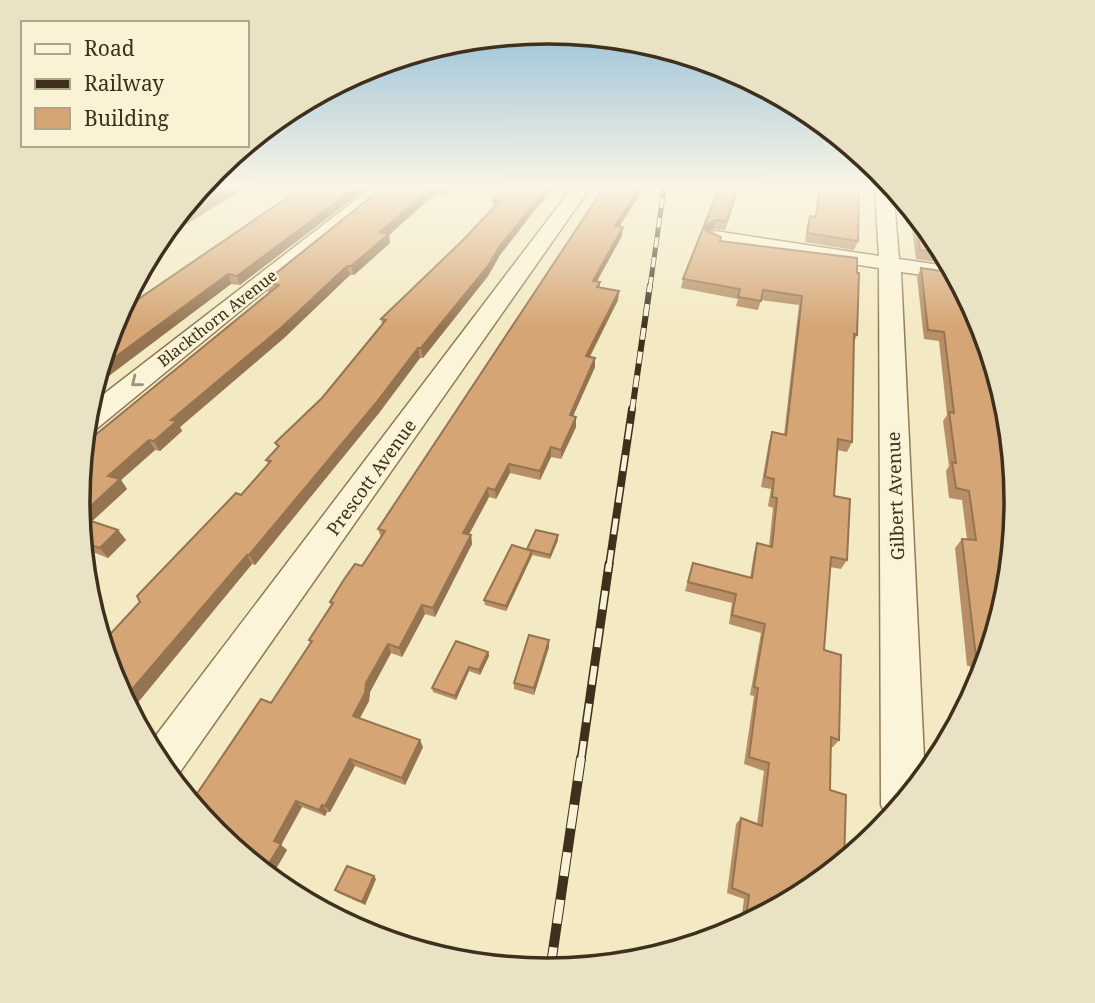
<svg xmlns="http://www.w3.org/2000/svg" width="1095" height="1003" font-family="'Noto Serif',serif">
<rect width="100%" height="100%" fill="#f3e9c3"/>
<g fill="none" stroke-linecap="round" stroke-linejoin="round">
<!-- minor casing -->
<g stroke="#907a57" stroke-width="3">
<g id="minor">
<path d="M 371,188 L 390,188 L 95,430 L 84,432 L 87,407 Z"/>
<path d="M 572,188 L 590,188 L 173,782 L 156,762 L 148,746 Z"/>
<path d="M 875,188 L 893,188 L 899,259 L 953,267 L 959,280 L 901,272 L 925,779 L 890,822 L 881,805 L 879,268 L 715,243 L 705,237 L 715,231 L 879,256 Z"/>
</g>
</g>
<!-- minor -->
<use href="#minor" fill="#fcf4d8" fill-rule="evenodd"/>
<!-- rail-far4 casing -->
<g stroke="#3e301d" stroke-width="5">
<path id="rail-far4" d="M 650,287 L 664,188"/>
</g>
<!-- rail-far3 casing -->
<g stroke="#3e301d" stroke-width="6">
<path id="rail-far3" d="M 632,411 L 650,285"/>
</g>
<!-- rail-far2 casing -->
<g stroke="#3e301d" stroke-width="8">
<path id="rail-far2" d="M 609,566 L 632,409"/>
</g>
<!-- rail-far1 casing -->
<g stroke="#3e301d" stroke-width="9">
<path id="rail-far1" d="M 581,760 L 609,564"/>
</g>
<!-- rail casing -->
<g stroke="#3e301d" stroke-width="10">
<path id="rail" d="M 550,971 L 581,758"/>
</g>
<!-- rail-far4 -->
<use href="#rail-far4" stroke="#f9f2d4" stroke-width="3.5" stroke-dasharray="10" stroke-linecap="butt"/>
<!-- rail-far3 -->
<use href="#rail-far3" stroke="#f9f2d4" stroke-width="4.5" stroke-dasharray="12" stroke-linecap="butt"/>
<!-- rail-far2 -->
<use href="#rail-far2" stroke="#f9f2d4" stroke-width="5" stroke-dasharray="16" stroke-linecap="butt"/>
<!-- rail-far1 -->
<use href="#rail-far1" stroke="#f9f2d4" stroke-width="6" stroke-dasharray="19" stroke-linecap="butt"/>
<!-- rail -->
<use href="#rail" stroke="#f9f2d4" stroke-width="8" stroke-dasharray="24" stroke-linecap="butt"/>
</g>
<!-- wall -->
<g fill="#b78e65">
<path d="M 301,188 L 240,285 L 231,284 L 200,307 Z"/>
<path d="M 382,188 L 452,188 L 443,196 L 436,195 L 426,202 L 389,235 L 390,243 L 354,275 L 350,275 L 284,338 L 180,427 L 182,431 L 160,451 L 155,450 L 121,480 L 127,489 L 92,521 L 118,530 L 126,540 L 108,558 L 82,548 L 78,501 L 271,292 L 268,292 L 265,282 Z"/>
<path d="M 506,188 L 554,188 L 535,210 L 500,255 L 488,276 L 423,358 L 420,358 L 379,413 L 255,565 L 252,564 L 130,712 L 113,681 L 140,602 L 269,465 L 266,460 L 278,448 L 275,443 L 322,398 L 382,324 L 381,319 L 463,240 L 494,207 L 493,201 Z"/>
<path d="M 601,188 L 644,188 L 619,227 L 622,236 L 597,281 L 600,282 L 600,288 L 619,291 L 618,300 L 590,357 L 595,367 L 573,416 L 576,417 L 576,427 L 561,459 L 551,457 L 540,480 L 510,473 L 496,499 L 489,497 L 469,534 L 471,535 L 472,544 L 435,617 L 425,614 L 402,657 L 391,653 L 370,692 L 369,701 L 360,718 L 423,747 L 405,785 L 355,766 L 330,812 L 327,812 L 325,816 L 302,807 L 281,845 L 287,850 L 270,879 L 215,834 L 271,703 L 310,643 L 309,640 L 331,605 L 330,602 L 362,566 L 381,537 L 378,529 L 600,194 Z"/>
<path d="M 719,188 L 739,188 L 725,230 L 714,229 L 709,232 L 720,241 L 857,258 L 857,335 L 854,342 L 852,442 L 847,452 L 837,450 L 834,496 L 847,560 L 841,569 L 830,567 L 824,650 L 839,740 L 833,747 L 831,747 L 808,892 L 740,929 L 744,899 L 727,893 L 736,824 L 741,818 L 757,824 L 764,771 L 744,764 L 754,696 L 750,695 L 761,633 L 729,624 L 732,603 L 685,591 L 693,563 L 750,578 L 754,553 L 757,543 L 769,546 L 773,508 L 768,506 L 771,489 L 761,487 L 769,442 L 772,432 L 784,435 L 799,305 L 761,300 L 758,310 L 736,306 L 738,299 L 681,288 L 683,279 Z"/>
<path d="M 818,188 L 859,188 L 858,241 L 854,250 L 805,242 L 807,225 L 810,216 L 815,217 Z"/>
<path d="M 914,214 L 939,241 L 951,264 L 916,259 L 911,222 Z"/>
<path d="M 921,268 L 982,322 L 982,682 L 976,693 L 975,691 L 972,690 L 970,666 L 967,666 L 955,548 L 962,539 L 967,539 L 962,500 L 949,498 L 946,471 L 949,466 L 943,421 L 947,415 L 939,341 L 924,339 L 917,277 Z"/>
<path d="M 558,535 L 558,540 L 550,559 L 532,555 L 506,611 L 485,605 L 484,600 L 527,550 Z"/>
<path d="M 549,647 L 534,695 L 514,689 L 514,683 Z"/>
<path d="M 488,652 L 489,656 L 480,675 L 469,671 L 456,700 L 433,692 L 432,688 Z"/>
<path d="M 376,879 L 365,905 L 338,893 L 335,890 Z"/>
</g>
<!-- shaded-wall -->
<g fill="#957452">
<path d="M 228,188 L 245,188 L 156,243 L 173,221 Z"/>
<path d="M 355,188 L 367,188 L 240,285 L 237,276 Z"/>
<path d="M 433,188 L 435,188 L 436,195 L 426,202 L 389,235 L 390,243 L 354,275 L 351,266 L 380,232 L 425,193 Z"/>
<path d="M 442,188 L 452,188 L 443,196 Z"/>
<path d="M 547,188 L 554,188 L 535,210 L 500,255 L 488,276 L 423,358 L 421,348 L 500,246 Z"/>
<path d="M 639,188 L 644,188 L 614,235 L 615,226 Z"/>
<path d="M 738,188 L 739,188 L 725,230 L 727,221 Z"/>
<path d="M 715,220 L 714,229 L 704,235 L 705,226 Z"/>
<path d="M 623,227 L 622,236 L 592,290 L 593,281 Z"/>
<path d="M 347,266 L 350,275 L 284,338 L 180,427 L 182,431 L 160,451 L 154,441 L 171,420 Z"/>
<path d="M 228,274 L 231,284 L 93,388 L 99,369 Z"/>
<path d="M 619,291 L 618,300 L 585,365 L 586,356 Z"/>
<path d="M 418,348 L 420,358 L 379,413 L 255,565 L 249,555 Z"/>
<path d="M 595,358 L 595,367 L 569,425 L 570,415 Z"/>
<path d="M 576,417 L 576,427 L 561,459 L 561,450 Z"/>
<path d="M 149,440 L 155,450 L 121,480 L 127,489 L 87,526 L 79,517 L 108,476 Z"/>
<path d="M 551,447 L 551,457 L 540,480 L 540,471 Z"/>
<path d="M 509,464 L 510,473 L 496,499 L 495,490 Z"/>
<path d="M 488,488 L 489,497 L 465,542 L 463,533 Z"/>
<path d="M 118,530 L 126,540 L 108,558 L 100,548 Z"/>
<path d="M 471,535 L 472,544 L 435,617 L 433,608 Z"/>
<path d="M 558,535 L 558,540 L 550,559 L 550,555 Z"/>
<path d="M 532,551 L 532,556 L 506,611 L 506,606 Z"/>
<path d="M 247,555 L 252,564 L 130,712 L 123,700 Z"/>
<path d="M 422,605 L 425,614 L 402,657 L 399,648 Z"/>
<path d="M 549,640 L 549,647 L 534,695 L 534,688 Z"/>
<path d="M 388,644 L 391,653 L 370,692 L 369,701 L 357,723 L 353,716 L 366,683 Z"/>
<path d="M 488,652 L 489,656 L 480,675 L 479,670 Z"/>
<path d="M 469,667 L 469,671 L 456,700 L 455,696 Z"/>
<path d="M 420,740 L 423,747 L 405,785 L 402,778 Z"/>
<path d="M 350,759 L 355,766 L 330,812 L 325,806 Z"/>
<path d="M 296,801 L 302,807 L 281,845 L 287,850 L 270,879 L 263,873 L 274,841 Z"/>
<path d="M 322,805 L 327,812 L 325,816 L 319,810 Z"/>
<path d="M 374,876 L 376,879 L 365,905 L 362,902 Z"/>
</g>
<!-- building -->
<g fill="#d5a575" stroke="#957452" stroke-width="2">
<path d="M 200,188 L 228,188 L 173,221 Z"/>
<path d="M 301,188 L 355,188 L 237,276 L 228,274 L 99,369 L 113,321 L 118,313 Z"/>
<path d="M 382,188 L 433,188 L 425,193 L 380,232 L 389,234 L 351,266 L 347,266 L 281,328 L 171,420 L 177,421 L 154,441 L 149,440 L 108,476 L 120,479 L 79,517 L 78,501 L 83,445 L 279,285 L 265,282 Z"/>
<path d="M 506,188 L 547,188 L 500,246 L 488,266 L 421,348 L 418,348 L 376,403 L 249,555 L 247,555 L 123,700 L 113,681 L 102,643 L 140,602 L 137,596 L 236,493 L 241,495 L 271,461 L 266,460 L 279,446 L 275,443 L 322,398 L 386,320 L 381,319 L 463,240 L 499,202 L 493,201 Z"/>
<path d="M 601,188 L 639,188 L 615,226 L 623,227 L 593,281 L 600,282 L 597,287 L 619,291 L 586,356 L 595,358 L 570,415 L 576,417 L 561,450 L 551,447 L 540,471 L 509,464 L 495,490 L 488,488 L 463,533 L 471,535 L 433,608 L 422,605 L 399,648 L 388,644 L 366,683 L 365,693 L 353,716 L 420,740 L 402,778 L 350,759 L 325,806 L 322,805 L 319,810 L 296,801 L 274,841 L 281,844 L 263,873 L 215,834 L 190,804 L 261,699 L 271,703 L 312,641 L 309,640 L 333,603 L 330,602 L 343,581 L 355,564 L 362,566 L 385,531 L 378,529 L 603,189 L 600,189 Z"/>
<path d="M 719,188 L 738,188 L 727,221 L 715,220 L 705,226 L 705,230 L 721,237 L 720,241 L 857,258 L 857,273 L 859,273 L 857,335 L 854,334 L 852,442 L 838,439 L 834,496 L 850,499 L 847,560 L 831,557 L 824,650 L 841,655 L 839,740 L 831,737 L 830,790 L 846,795 L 844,864 L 808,892 L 745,926 L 749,895 L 732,888 L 741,818 L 762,826 L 769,763 L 749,757 L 758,688 L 754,687 L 765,624 L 732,615 L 736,594 L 688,582 L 693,563 L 752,578 L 757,543 L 772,547 L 777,498 L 772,497 L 774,479 L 765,477 L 772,432 L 786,435 L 802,296 L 763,290 L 761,301 L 738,297 L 740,289 L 683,279 Z"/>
<path d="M 820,188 L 859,188 L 858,241 L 807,233 L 810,216 L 815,217 L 818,207 Z"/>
<path d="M 914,214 L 917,214 L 939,241 L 945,254 L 920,250 Z"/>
<path d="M 921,268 L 955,273 L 982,322 L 1009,410 L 1017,502 L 1008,594 L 981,682 L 978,658 L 976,657 L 962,539 L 976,540 L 969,491 L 956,488 L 952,462 L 956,463 L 949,412 L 954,413 L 944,332 L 928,330 Z"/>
<path d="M 79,517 L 118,530 L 100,548 L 81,542 Z"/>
<path d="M 536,530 L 558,535 L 550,555 L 527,549 Z"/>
<path d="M 512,545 L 532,551 L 506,606 L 484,600 Z"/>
<path d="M 529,635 L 549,640 L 534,688 L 514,683 Z"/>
<path d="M 456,641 L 488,652 L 479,670 L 469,667 L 455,696 L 432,688 Z"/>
<path d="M 347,866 L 374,876 L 362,902 L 335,890 Z"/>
<path d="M 711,936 L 719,938 L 711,941 Z"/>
</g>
<!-- one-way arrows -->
<defs><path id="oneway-chevron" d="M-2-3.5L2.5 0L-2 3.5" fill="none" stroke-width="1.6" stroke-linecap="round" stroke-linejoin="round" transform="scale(1.75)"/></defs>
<use stroke="#9d927a" href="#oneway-chevron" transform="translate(136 382) rotate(141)"/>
<!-- sky -->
<linearGradient id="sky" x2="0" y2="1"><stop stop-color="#8dbbd8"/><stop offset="0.57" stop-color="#faf5e4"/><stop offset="1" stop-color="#faf5e4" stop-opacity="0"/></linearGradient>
<rect width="1095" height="328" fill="url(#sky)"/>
<g text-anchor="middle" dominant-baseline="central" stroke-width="5" stroke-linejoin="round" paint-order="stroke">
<!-- far-street labels -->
<g font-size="16" fill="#3e301d" stroke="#f9f2d4">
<text transform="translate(217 318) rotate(-38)">Blackthorn Avenue</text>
</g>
<!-- street labels -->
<g font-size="18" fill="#3e301d" stroke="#f9f2d4">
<text transform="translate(371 477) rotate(-54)">Prescott Avenue</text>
<text transform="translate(895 496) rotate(-92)">Gilbert Avenue</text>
</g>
</g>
<!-- crop -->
<path d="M0 0H1095V1003H0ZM90 501a457 457 0 1 1 914 0a457 457 0 1 1-914 0Z" fill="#eae2c5" fill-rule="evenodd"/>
<path fill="none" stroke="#3e301d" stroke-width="3.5" d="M90 501a457 457 0 1 1 914 0a457 457 0 1 1-914 0Z"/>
<!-- legend -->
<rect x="21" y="21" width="228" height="126" fill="#f9f2d4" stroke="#aea48b" stroke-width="2"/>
<rect x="35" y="44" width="35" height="10" fill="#fcf4d8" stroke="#aea48b" stroke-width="2"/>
<text x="84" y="56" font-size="21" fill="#3e301d">Road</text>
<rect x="35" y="79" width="35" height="10" fill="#3e301d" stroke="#aea48b" stroke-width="2"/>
<text x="84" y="91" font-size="21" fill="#3e301d">Railway</text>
<rect x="35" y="108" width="35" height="21" fill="#d5a575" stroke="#aea48b" stroke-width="2"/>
<text x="84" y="126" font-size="21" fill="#3e301d">Building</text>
</svg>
